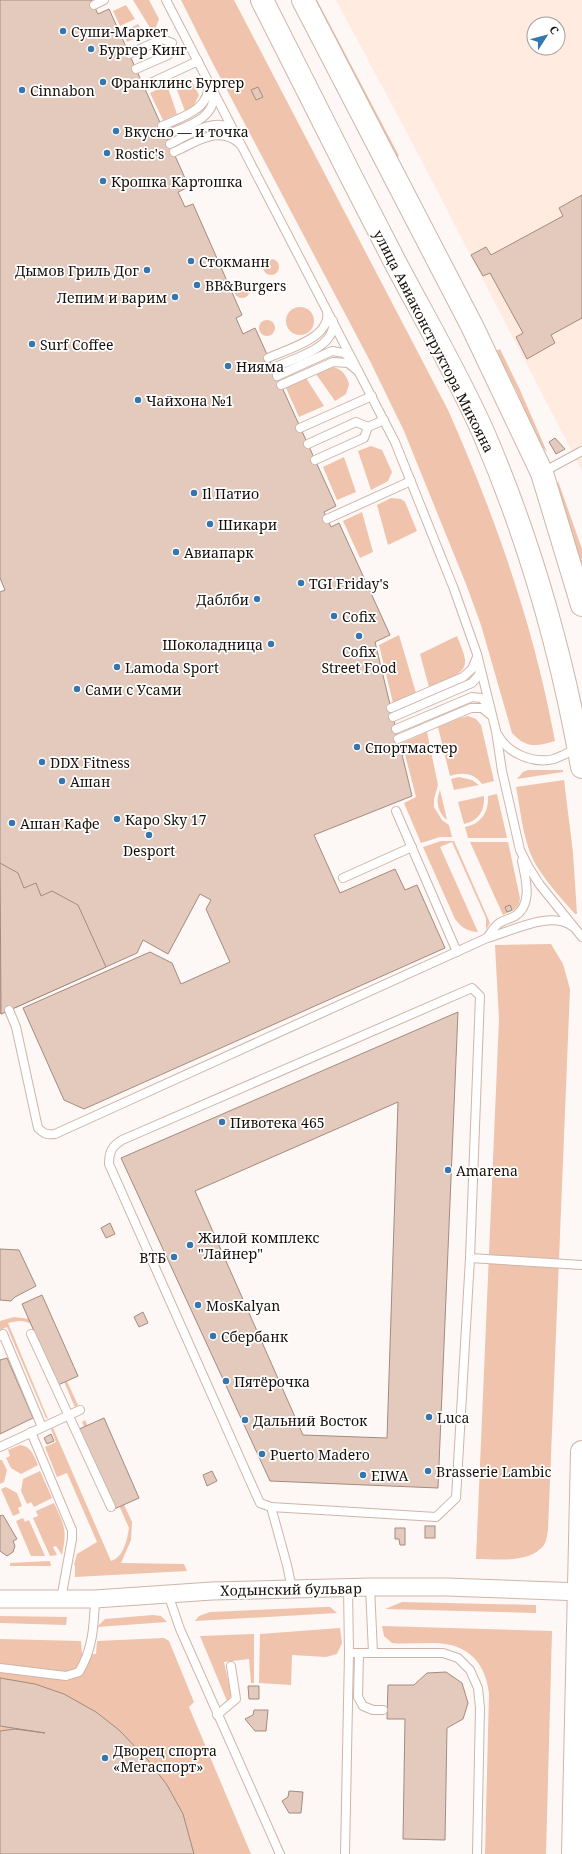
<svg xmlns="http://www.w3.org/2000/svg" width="582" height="1854" font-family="'Noto Serif',serif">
<rect width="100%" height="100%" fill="#fdf7f5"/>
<!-- built -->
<path fill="#ffebe0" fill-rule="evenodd" d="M 336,0 L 582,0 L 582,471 L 414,146 ZM 534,24 L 558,24 L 558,48 L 534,48 Z"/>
<!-- green -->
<g fill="#efc3ac">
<path d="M 133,0 L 149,0 L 159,19 L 156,27 L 152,31 Z"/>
<path d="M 181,0 L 234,0 L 448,410 C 495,516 534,626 555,741 C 535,747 526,748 512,733 L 481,625 L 466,584 L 404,431 L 370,361 L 210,58 Z"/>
<path d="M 312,0 L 317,0 L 399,156 L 396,158 Z"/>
<path d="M 126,5 L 135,19 L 120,26 L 113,11 Z"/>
<path d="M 138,24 L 144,34 L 127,42 L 123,32 Z"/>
<path d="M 181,79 L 192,82 L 199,95 L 194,105 L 185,111 L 174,82 Z"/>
<path d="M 167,85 L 177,114 L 163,120 L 150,93 Z"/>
<circle cx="271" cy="267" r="8"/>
<circle cx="242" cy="290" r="8"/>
<circle cx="300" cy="321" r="14"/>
<circle cx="267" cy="328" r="8"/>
<path d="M 500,349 L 520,390 L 547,452 L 538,442 L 517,392 L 496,351 Z"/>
<path d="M 331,367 C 341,368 346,374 349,384 L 346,394 L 335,401 L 316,374 Z"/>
<path d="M 306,378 L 324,406 L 299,417 L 286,388 Z"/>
<path d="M 371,446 L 382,450 L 392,472 L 388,481 L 371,490 L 358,451 Z"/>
<path d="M 344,457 L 356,492 L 337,500 L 323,467 Z"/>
<path d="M 558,481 L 582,549 L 582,568 L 556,487 Z"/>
<path d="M 391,498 L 401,499 L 405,502 L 417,531 L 388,545 L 377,505 Z"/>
<path d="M 362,512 L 373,552 L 360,558 L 343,521 Z"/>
<path d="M 399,635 L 416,693 L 393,703 L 379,645 Z"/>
<path d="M 457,636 C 460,644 464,652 465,660 C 467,676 440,682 429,687 L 420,654 Z"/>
<path d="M 468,716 L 476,719 L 481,725 L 494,781 L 482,784 C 474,773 462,772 450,776 L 438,727 L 460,718 Z"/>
<path d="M 427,732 L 438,785 L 434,799 L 434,807 L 442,820 L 449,825 L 452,837 L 440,837 L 421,843 L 404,803 L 416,797 L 402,743 Z"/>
<path d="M 528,770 L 563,770 L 563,772 L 517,779 L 523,772 Z"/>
<path d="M 459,777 L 472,780 L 479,785 L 454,790 L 451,779 Z"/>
<path d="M 564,780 L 573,853 L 577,914 L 575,914 C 561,898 547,883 536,865 C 523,842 521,812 516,787 Z"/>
<path d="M 440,790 L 447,820 C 438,813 435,801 440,790 Z"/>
<path d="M 497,794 L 507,838 L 468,838 L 465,827 C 481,824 489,812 488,796 Z"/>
<path d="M 484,796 C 485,811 478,821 464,824 L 458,802 Z"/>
<path d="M 441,841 L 454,841 L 490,923 L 486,930 L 486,918 L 452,842 L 440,847 L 478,932 C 468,932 461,927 455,919 L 423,847 Z"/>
<path d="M 470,842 L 508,842 L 520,898 C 519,909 512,911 503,915 Z"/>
<path d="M 551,944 L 563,964 L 570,989 L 548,1530 C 547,1534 547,1541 544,1545 C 530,1564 496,1559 476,1559 L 499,1019 L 495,945 Z"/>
<path d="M 14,1317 L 30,1319 L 45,1334 L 78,1405 L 75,1407 C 66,1387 47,1338 32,1325 C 25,1319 16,1321 8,1323 L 48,1419 L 46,1418 L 7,1327 L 0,1330 L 0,1321 Z"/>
<path d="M 85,1420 L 132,1522 L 131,1540 L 121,1563 L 184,1564 L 187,1571 L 75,1577 L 75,1565 L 74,1565 L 77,1554 L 97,1542 L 67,1473 L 57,1477 L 45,1447 L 56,1442 L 51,1429 L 53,1428 L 111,1561 C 124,1557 127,1540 129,1528 L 82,1422 Z"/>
<path d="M 20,1445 C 31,1446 34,1456 38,1465 L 21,1474 L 11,1468 L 6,1458 L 10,1456 L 8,1450 Z"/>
<path d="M 0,1460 L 2,1460 L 7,1470 L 4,1482 L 0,1484 Z"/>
<path d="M 40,1471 L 52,1498 L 34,1507 L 31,1502 L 27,1504 L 21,1491 L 23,1479 Z"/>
<path d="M 6,1487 L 17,1493 L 22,1506 L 18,1508 L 20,1513 L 13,1516 L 1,1489 Z"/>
<path d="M 54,1503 C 65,1527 67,1529 62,1555 L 56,1546 L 53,1547 L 57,1555 L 50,1556 L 33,1518 L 38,1516 L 36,1511 Z"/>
<path d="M 23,1518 L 25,1522 L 29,1520 L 45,1556 L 31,1556 L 16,1521 Z"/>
<path d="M 50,1561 L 51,1566 L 10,1566 L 10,1563 Z"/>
<path d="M 402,1602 L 536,1605 L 536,1613 L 385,1609 Z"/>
<path d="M 325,1607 L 330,1607 L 337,1613 L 195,1621 L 199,1616 L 210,1612 Z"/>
<path d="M 153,1615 L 161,1616 L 167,1622 L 97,1627 L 105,1619 Z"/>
<path d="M 0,1616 L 67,1617 L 66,1625 L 0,1623 Z"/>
<path d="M 382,1626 L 552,1631 L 546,1854 L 485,1854 L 489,1693 C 487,1680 484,1669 475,1659 C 453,1635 420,1646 392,1643 L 384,1636 Z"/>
<path d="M 340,1628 L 342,1643 L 337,1654 L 326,1657 L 292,1655 L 291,1685 L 259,1683 L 260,1634 Z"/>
<path d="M 254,1634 L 254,1683 L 251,1683 L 249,1659 L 224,1662 L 231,1694 L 231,1696 L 227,1701 L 200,1636 Z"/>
<path d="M 164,1638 L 169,1641 L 194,1702 L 189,1707 L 251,1854 L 0,1854 L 0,1639 L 81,1641 L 82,1653 L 96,1654 L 97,1641 Z"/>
</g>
<!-- building -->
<g fill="#e3cabc" stroke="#a38b7e" fill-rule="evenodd">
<path d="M 0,0 L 91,0 L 98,14 L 109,9 L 189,187 L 178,192 L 185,207 L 193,204 L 242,315 L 236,318 L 243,334 L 255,328 L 336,506 L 324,512 L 331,527 L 339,523 L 390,635 L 375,642 L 412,796 L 314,835 L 340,893 L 395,869 L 405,890 L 417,885 L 445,948 L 84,1109 L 64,1100 L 23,1008 L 150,952 L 172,963 L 181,984 L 230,962 L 206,909 L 211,900 L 200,894 L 168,954 L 143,940 L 137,953 L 1,1014 L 0,1012 L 0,592 L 5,590 L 0,578 Z"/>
<path d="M 258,87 L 263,97 L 256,100 L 251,90 Z"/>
<path d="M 582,195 L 582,318 L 551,335 L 555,343 L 527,359 L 516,337 L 523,333 L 490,273 L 483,276 L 471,255 L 486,247 L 491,255 L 563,216 L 559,208 Z"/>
<path d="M 555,438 L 565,449 L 556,454 L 549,442 Z"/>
<path d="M 0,863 L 18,873 L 24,888 L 36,883 L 41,896 L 52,891 L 78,905 L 106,967 L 1,1014 Z"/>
<path d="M 510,905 L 512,910 L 507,912 L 505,907 Z"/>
<path d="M 458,1012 L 438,1488 L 270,1481 L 121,1158 ZM 398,1102 L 387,1438 L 303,1435 L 195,1191 Z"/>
<path d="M 110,1223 L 115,1234 L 106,1238 L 101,1228 Z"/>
<path d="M 0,1249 L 19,1250 L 36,1286 L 15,1297 L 11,1301 L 0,1300 Z"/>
<path d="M 42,1295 L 78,1376 L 58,1385 L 22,1304 Z"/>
<path d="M 143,1312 L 148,1323 L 139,1327 L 134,1317 Z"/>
<path d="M 7,1358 L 33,1418 L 0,1434 L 0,1360 Z"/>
<path d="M 104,1418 L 139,1498 L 112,1510 L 77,1430 Z"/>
<path d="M 51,1434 L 54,1441 L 47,1444 L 44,1438 Z"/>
<path d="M 212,1471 L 217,1481 L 207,1486 L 203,1475 Z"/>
<path d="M 0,1515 L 1,1516 L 3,1515 L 17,1539 L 13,1541 L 15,1546 L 13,1552 L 7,1556 L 0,1551 Z"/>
<rect x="425" y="1526" width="10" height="12"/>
<path d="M 395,1528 L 405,1528 L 405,1545 L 400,1545 L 399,1539 L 395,1539 Z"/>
<path d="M 446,1672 L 462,1683 L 468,1703 L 463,1719 L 447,1728 L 445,1840 L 403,1839 L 405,1719 L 387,1719 L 388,1685 L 414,1685 L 427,1673 Z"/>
<path d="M 0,1678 L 35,1684 L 64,1694 L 96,1712 L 119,1730 L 148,1760 L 167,1785 L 183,1814 L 194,1854 L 0,1854 L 0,1731 L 15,1729 L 45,1733 L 0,1726 Z"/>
<path d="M 248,1686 L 259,1686 L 259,1699 L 249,1699 Z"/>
<path d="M 254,1710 L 268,1710 L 266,1731 L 255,1731 L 245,1719 L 253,1715 Z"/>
<path d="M 289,1791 L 303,1792 L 301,1813 L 289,1813 L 282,1801 L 288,1797 Z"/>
</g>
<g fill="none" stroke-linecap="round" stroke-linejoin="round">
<!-- lane casing -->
<g stroke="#ceb5a8" stroke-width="10">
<g id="lane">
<path d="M 166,0 L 395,442 L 454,589 L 477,654 L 496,731 L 502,771 L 520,850 L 529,868 L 540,885 L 582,937"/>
<path d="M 94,5 L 104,0"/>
<path d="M 129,54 L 162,39 L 172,43 L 168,55 L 136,69"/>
<path d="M 144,86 L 198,61"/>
<path d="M 162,126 C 182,117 212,109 208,82"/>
<path d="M 166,135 C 186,126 215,120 214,93"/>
<path d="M 170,144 C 187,136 215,115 233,130"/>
<path d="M 174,152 C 195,143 219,124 240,144"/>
<path d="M 268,358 C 287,349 332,338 327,311"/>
<path d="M 273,368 C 292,359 337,348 333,321"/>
<path d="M 277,376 L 332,351 L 344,353 L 352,359"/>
<path d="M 281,385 L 333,362 L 348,363 L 358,371"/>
<path d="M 368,427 L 384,420"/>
<path d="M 300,428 L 372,396"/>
<path d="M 308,444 L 356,422 L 368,427 L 364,438 L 315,460"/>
<path d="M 543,472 L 582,451"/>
<path d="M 327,519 L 411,481"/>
<path d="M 391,708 L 463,677 L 472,669 L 477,657"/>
<path d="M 393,717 L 472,683 L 479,675 L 480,668"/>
<path d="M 396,729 L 472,697 L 481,698 L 489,705"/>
<path d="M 498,735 C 508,754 534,764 554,759 C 562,756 570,752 577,748"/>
<path d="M 398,739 L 471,708 L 482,708 L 492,716"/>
<path d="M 396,811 L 457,952"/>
<path d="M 343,878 L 412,847"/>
<path d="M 487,938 C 490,934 494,927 498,924 C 503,920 510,919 515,916 C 533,904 526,879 522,861"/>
<path d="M 472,988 L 480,996 L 470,1258 L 456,1498 L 436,1517 L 271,1507 L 260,1503 L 255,1492 L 109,1164 C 109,1152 112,1146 122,1140 Z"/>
<path d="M 9,1010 L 16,1027 L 38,1128 C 44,1134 47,1135 55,1134 L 487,938 C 510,932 551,910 572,926"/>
<path d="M 470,1258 L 582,1265"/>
<path d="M 31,1334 L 111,1507"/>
<path d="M 0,1336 L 3,1334 L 42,1427"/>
<path d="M 31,1432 L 72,1530 L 72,1539 L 61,1599"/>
<path d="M 0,1447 L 80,1410"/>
<path d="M 271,1507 L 287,1565 L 292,1589"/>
<path d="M 370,1587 L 373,1653"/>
<path d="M 168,1594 L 180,1629 L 280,1854"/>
<path d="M 349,1653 L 443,1653 L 458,1658 L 470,1670 L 478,1688 L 480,1708 L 477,1854"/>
<path d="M 359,1653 L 358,1697 L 363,1706 L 373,1710 L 383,1710"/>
<path d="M 0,1668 L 66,1676 L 79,1672 C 93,1649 94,1625 95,1599"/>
<path d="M 217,1715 L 236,1699 L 231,1666"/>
<path d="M 345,1854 L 349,1653 L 348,1588"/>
</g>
</g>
<!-- street casing -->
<g stroke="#ceb5a8" stroke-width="19">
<path id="street" d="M 0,1599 L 95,1599 L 212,1591 L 370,1587 L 446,1587 L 582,1592"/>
</g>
<!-- secondary casing -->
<g stroke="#ceb5a8" stroke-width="24">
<g id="secondary">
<path d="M 262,0 C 306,88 350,175 395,262 C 425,319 458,375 484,434 C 529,539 562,654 582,767"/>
<path d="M 303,0 L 472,326 L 542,473 L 582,605"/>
<path d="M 573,1854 L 582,1452"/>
</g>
</g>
<!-- lane -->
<use href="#lane" stroke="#fff" stroke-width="8"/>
<!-- street -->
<use href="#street" stroke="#fff" stroke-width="17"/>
<!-- secondary -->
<use href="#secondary" stroke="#fff" stroke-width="22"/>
</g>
<!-- markers -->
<g fill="#3476ad" stroke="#fff" stroke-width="1.5">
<circle cx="63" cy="31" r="4"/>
<circle cx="91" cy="49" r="4"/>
<circle cx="103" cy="82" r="4"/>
<circle cx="22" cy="90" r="4"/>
<circle cx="116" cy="131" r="4"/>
<circle cx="107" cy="153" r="4"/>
<circle cx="103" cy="181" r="4"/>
<circle cx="191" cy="261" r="4"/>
<circle cx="147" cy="270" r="4"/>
<circle cx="197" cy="285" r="4"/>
<circle cx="175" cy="297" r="4"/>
<circle cx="32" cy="344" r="4"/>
<circle cx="228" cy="366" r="4"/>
<circle cx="138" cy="400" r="4"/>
<circle cx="194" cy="493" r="4"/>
<circle cx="210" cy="524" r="4"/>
<circle cx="176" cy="552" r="4"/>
<circle cx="301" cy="583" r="4"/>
<circle cx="257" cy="599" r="4"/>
<circle cx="334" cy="616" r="4"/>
<circle cx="359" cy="636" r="4"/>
<circle cx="271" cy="644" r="4"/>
<circle cx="117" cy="667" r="4"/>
<circle cx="77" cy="689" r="4"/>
<circle cx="357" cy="747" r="4"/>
<circle cx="42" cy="762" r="4"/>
<circle cx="62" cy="781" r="4"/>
<circle cx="117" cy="819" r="4"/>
<circle cx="12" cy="823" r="4"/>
<circle cx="149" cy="835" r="4"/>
<circle cx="222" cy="1122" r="4"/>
<circle cx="448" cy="1170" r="4"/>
<circle cx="190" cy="1245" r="4"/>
<circle cx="174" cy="1257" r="4"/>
<circle cx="198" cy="1305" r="4"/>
<circle cx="213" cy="1336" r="4"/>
<circle cx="226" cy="1381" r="4"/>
<circle cx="429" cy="1417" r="4"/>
<circle cx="245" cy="1420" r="4"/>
<circle cx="262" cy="1454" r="4"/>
<circle cx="428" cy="1471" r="4"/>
<circle cx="363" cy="1475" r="4"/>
<circle cx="105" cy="1758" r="4"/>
</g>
<g text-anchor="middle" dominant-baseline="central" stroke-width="3.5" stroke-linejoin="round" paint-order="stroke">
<!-- poi labels -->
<g font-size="14" fill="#18100b" stroke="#fff" text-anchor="start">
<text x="71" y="31">Суши-Маркет</text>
<text x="99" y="49">Бургер Кинг</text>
<text x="111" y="82">Франклинс Бургер</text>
<text x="30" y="90">Cinnabon</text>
<text x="124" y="131">Вкусно — и точка</text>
<text x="115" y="153">Rostic's</text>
<text x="111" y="181">Крошка Картошка</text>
<text x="199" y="261">Стокманн</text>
<text x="139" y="270" text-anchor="end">Дымов Гриль Дог</text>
<text x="205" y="285">BB&amp;Burgers</text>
<text x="167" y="297" text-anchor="end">Лепим и варим</text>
<text x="40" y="344">Surf Coffee</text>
<text x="236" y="366">Нияма</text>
<text x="146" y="400">Чайхона №1</text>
<text x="202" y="493">Il Патио</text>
<text x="218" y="524">Шикари</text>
<text x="184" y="552">Авиапарк</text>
<text x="309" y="583">TGI Friday's</text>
<text x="249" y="599" text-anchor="end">Даблби</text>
<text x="342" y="616">Cofix</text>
<text x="263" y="644" text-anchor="end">Шоколадница</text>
<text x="359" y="651" text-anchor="middle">Cofix<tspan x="359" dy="16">Street Food</tspan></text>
<text x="125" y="667">Lamoda Sport</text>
<text x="85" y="689">Сами с Усами</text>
<text x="365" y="747">Спортмастер</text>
<text x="50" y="762">DDX Fitness</text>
<text x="70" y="781">Ашан</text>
<text x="125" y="819">Каро Sky 17</text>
<text x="20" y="823">Ашан Кафе</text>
<text x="149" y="850" text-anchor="middle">Desport</text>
<text x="230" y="1122">Пивотека 465</text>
<text x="456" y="1170">Amarena</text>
<text x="198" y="1237">Жилой комплекс<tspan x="198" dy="16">"Лайнер"</tspan></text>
<text x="166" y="1257" text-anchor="end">ВТБ</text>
<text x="206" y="1305">MosKalyan</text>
<text x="221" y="1336">Сбербанк</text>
<text x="234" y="1381">Пятёрочка</text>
<text x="437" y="1417">Luca</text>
<text x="253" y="1420">Дальний Восток</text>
<text x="270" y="1454">Puerto Madero</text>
<text x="436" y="1471">Brasserie Lambic</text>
<text x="371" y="1475">EIWA</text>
<text x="113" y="1750">Дворец спорта<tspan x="113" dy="16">«Мегаспорт»</tspan></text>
</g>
<!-- street labels -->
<g font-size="14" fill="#18100b" stroke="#fff">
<text transform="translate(434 341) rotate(63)">улица Авиаконструктора Микояна</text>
<text transform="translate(291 1589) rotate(-1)">Ходынский бульвар</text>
</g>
</g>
<!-- north arrow -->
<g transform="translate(546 36) rotate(54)"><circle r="19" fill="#ffffff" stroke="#a39f9d"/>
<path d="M0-3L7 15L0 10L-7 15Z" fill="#3476ad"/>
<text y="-6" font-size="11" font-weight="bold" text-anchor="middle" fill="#18100b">С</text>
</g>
</svg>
